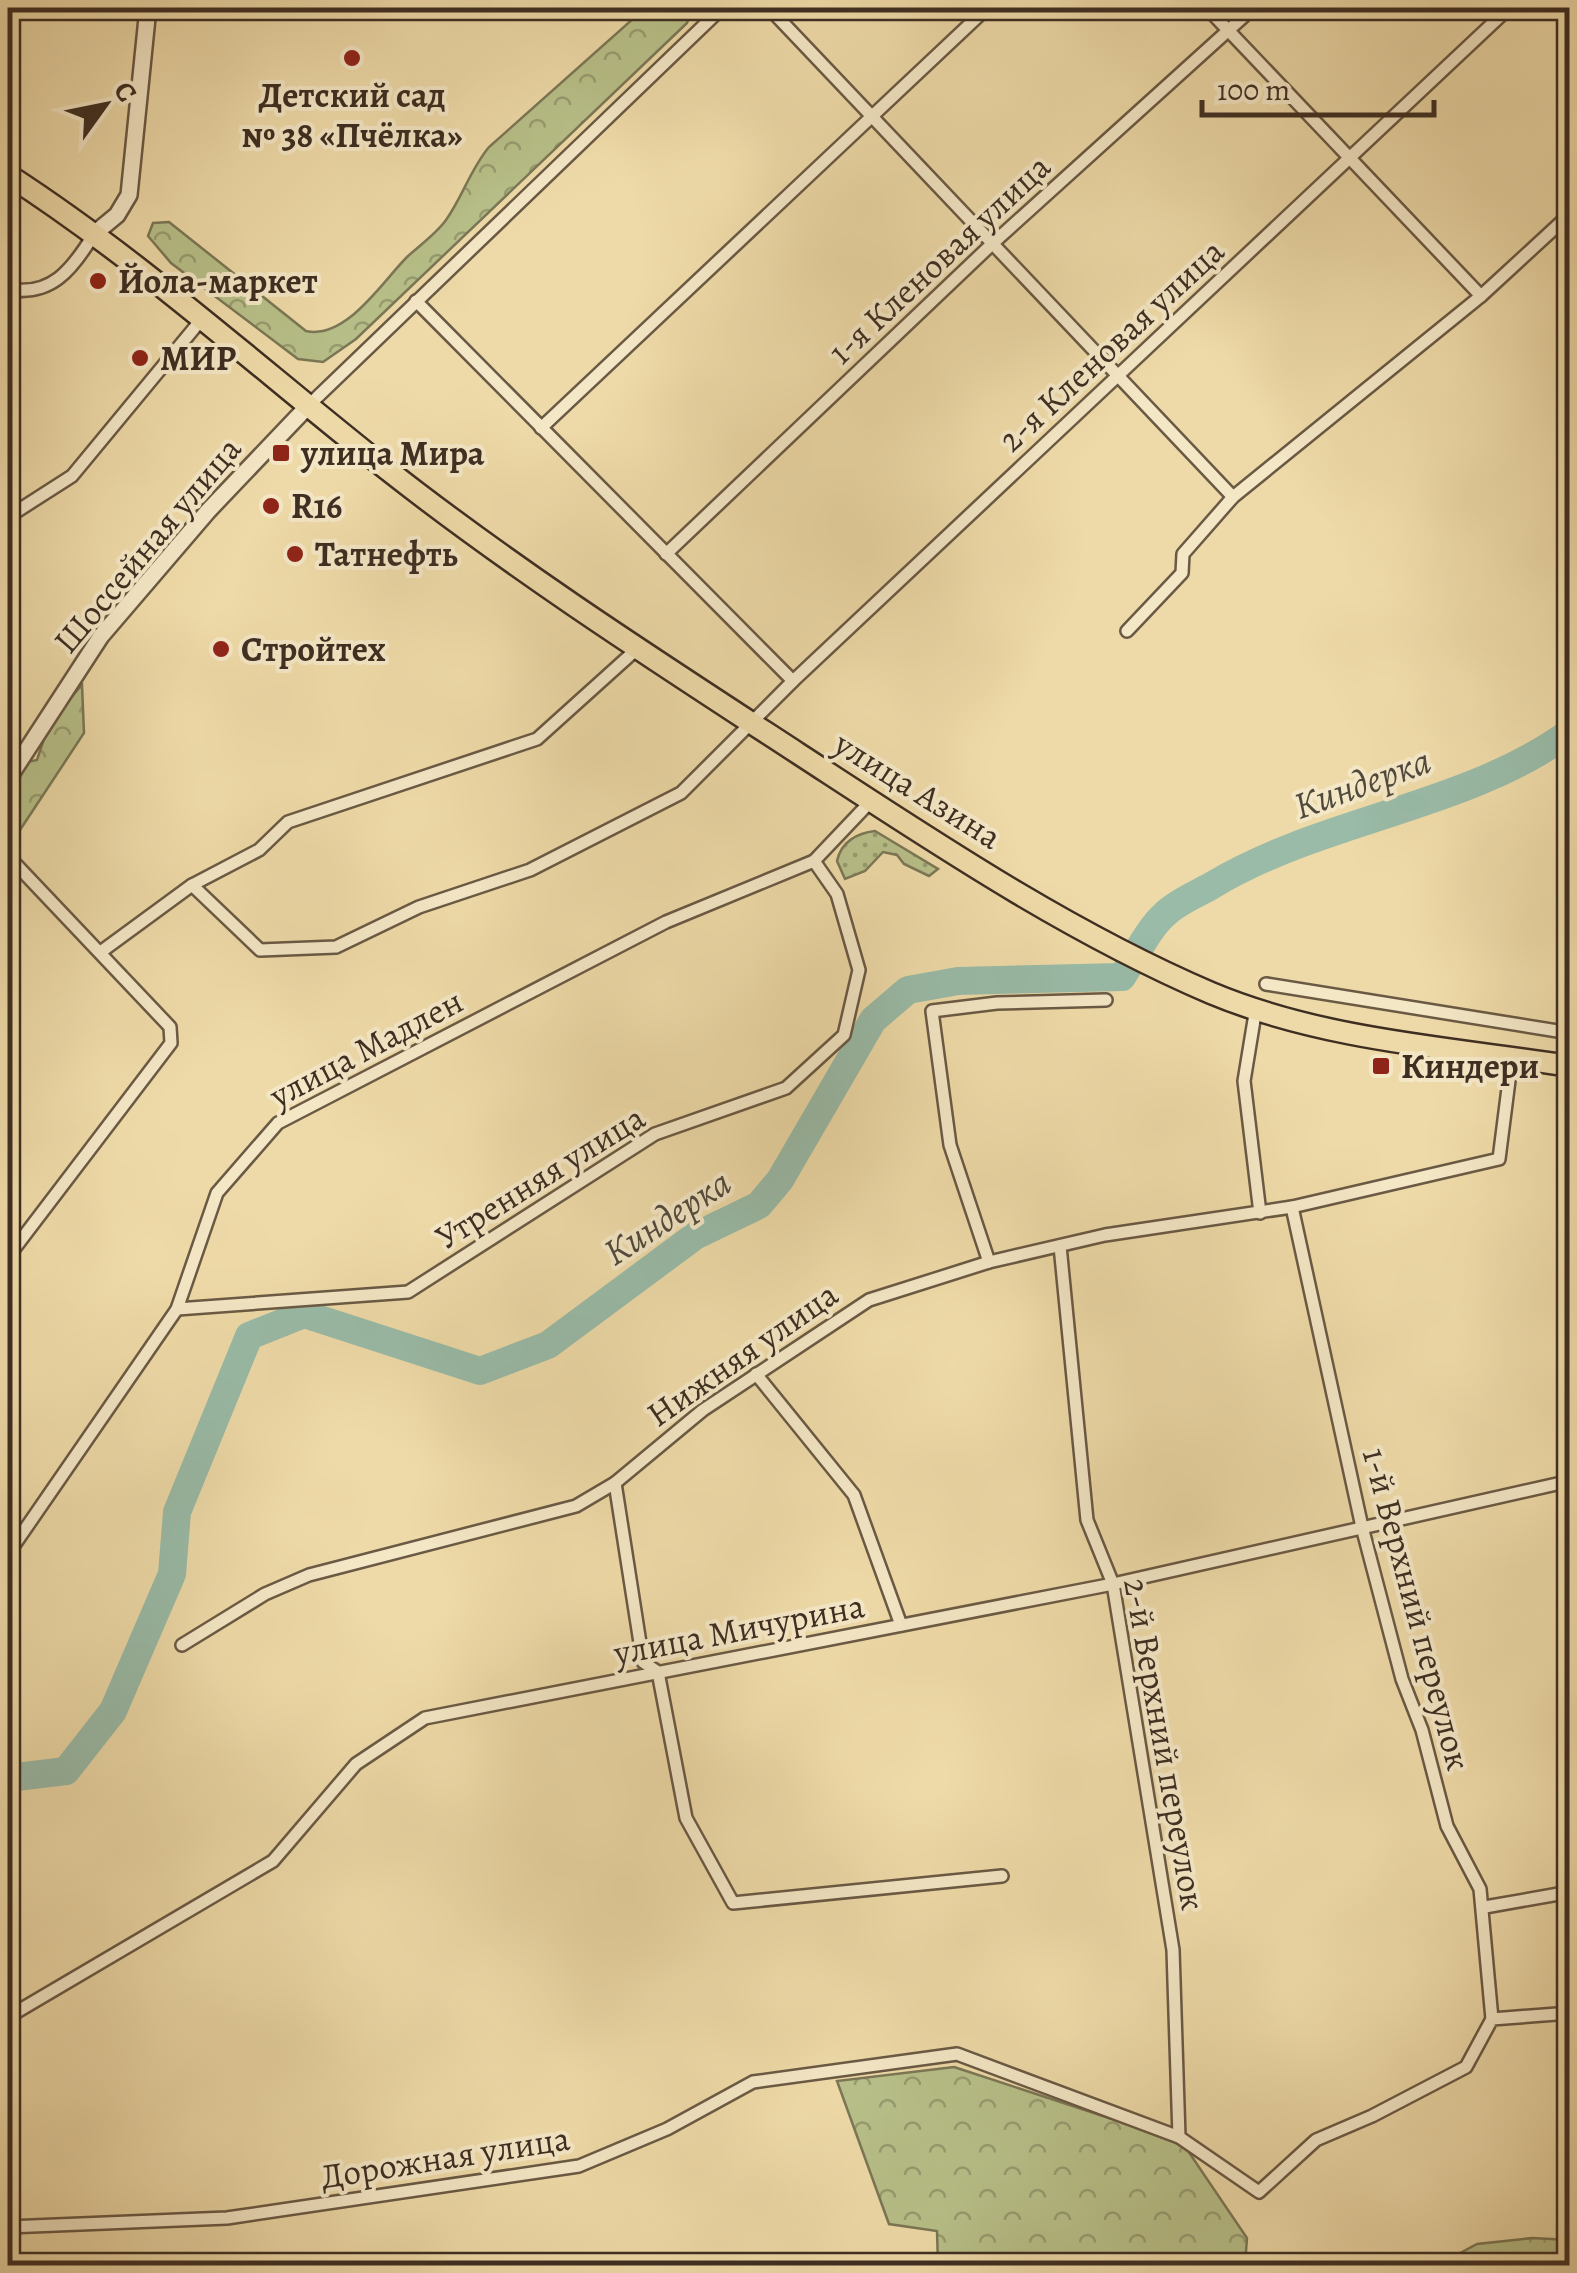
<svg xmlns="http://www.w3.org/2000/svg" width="1577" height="2273" font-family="Alegreya,serif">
<defs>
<pattern id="grass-dots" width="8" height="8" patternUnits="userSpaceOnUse" patternTransform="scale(2.5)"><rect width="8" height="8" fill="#b8c089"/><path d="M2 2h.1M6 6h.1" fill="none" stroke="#979c70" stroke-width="1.8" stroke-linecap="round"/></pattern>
<pattern id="forest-crowns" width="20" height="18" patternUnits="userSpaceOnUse" patternTransform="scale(2.5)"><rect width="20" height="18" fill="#b8c089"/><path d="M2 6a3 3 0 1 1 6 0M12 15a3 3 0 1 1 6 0" fill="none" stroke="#979c70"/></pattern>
</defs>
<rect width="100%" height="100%" fill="#eedaa8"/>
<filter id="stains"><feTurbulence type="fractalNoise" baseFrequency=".002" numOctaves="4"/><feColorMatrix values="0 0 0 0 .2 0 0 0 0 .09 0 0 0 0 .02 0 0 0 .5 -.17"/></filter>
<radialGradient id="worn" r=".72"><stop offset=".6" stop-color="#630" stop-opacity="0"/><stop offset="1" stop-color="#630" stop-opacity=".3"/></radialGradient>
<!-- grass -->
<path fill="url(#grass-dots)" stroke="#7b7756" stroke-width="2.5" d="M 875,831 L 938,869 L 929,876 L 904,864 L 897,855 L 883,852 L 865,871 L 845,879 L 837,861 C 841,842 857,833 875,831 Z"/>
<!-- forest -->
<g fill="url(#forest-crowns)" stroke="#7b7756" stroke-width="2.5">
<path d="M 652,8 L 692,9 L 687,23 L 356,339 L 323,362 L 298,359 L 171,263 L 148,236 L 153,223 L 169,222 L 306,331 C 346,340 382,282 407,257 C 420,245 436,234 446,220 C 463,196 470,170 489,147 L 635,17 Z"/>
<path d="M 82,685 L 84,733 L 20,830 L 8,836 L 8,794 L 27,762 L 37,760 L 50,721 Z"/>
<path d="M 954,2067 L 1182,2142 L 1247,2238 L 1245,2265 L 938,2265 L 937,2231 L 889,2224 L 837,2081 Z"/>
<path d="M 1532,2238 L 1569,2240 L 1569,2265 L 1438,2265 L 1477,2244 Z"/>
</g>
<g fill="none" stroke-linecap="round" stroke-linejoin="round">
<!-- river -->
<path stroke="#99bba8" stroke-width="28" d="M 8,1778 L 66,1771 L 113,1711 L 172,1574 L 177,1512 L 249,1336 L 304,1314 L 480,1371 L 548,1345 L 695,1236 L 759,1205 L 780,1180 L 873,1020 L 908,990 L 958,981 L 1122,977 C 1135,957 1148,929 1165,914 C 1177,902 1197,894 1211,886 C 1323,818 1464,809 1570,732"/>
<!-- minor casing -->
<g stroke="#6a5944" stroke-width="16">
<g id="minor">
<path d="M 769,8 L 1233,497"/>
<path d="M 1207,8 L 1481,296"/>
<path d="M 8,289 C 51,297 72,270 94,234"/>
<path d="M 416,301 L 793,681"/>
<path d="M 308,406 L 722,8"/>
<path d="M 541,428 L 987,8"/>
<path d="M 8,517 L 72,476 L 201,320"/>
<path d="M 666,554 L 992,244 L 1253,8"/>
<path d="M 1127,631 L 1182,573 L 1183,554 L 1233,497 L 1481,296 L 1570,214"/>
<path d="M 8,856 L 170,1027 L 171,1043 L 8,1257"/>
<path d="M 192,885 L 260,950 L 336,947 L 419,907 L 530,870 L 681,793 L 793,681 L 1509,8"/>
<path d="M 102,951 L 192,885 L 259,850 L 288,822 L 537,739 L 638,648"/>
<path d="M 1266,984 L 1570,1033"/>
<path d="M 1256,1008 L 1244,1081 L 1260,1213"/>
<path d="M 1292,1207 L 1362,1527 L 1402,1679 L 1422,1730 L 1447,1826 L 1480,1889 L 1492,2019"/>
<path d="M 1060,1246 L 1087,1520 L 1113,1584 L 1173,1950 L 1179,2137"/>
<path d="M 989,1262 L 950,1145 L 932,1011 L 997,1003 L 1106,1000"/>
<path d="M 177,1309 L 408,1292 L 655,1134 L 786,1088 L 844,1035 L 859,970 L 837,894 L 814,861"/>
<path d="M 756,1374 L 854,1495 L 901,1625"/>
<path d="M 615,1483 L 643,1662 L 658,1672 L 686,1818 L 733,1903 L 1002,1876"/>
<path d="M 8,1554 L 177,1309 L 217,1193 L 278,1123 L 666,922 L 814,861 L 871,801"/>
<path d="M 182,1645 L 265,1594 L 309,1575 L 576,1506 L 615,1483 L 703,1410 L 869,1300 L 989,1262 L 1105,1235 L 1292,1207 L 1499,1159 L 1512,1057"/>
<path d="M 1485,1907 L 1570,1892"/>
<path d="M 8,2017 L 273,1861 L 356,1764 L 425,1718 L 1113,1584 L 1570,1481"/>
<path d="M 8,2227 L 227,2218 L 579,2166 L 667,2129 L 753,2082 L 957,2054 L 1179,2137 L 1259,2192 L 1316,2140 L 1372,2116 L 1466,2067 L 1492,2019 L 1570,2013"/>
</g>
</g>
<!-- tertiary casing -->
<g stroke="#6a5944" stroke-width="20">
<g id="tertiary">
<path d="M 94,234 L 117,215 L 129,195 L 148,8"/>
<path d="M 8,779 L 101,636 L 208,511 L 308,406"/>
</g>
</g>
<!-- primary casing -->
<g stroke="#3e2e22" stroke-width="25">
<path id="primary" d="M 8,175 C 141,261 260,369 384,467 C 516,571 658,662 799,754 C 931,840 1066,931 1211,993 C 1323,1040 1451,1048 1570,1066"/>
</g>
<!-- minor -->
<use href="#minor" stroke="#f4e7c6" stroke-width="11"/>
<!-- tertiary -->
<use href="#tertiary" stroke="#f4e7c6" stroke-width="15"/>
<!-- primary -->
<use href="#primary" stroke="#eedaa8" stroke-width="20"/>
</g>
<!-- markers -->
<g fill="#8f2418" stroke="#f4e7c6" stroke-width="4">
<circle cx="352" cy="58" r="10"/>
<circle cx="98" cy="281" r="10"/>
<circle cx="140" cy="358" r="10"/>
<rect x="271" y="443" width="20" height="20" rx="5"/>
<circle cx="271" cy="506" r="10"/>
<circle cx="295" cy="554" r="10"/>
<circle cx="221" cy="649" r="10"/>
<rect x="1371" y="1056" width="20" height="20" rx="5"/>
</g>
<g text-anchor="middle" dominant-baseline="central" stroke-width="8" stroke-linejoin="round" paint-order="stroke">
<!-- poi labels -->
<g font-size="35" font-weight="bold" fill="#3e2e22" stroke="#f4e7c6" text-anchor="start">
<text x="352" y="95" text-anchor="middle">Детский сад<tspan x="352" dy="40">№ 38 «Пчёлка»</tspan></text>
<text x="118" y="281">Йола-маркет</text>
<text x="160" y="358">МИР</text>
<text x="301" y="453">улица Мира</text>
<text x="291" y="506">R16</text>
<text x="315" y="554">Татнефть</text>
<text x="241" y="649">Стройтех</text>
<text x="1401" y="1066">Киндери</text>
</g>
<!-- street labels -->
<g font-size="35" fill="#3e2e22" stroke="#f4e7c6">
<text transform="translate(939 259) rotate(-43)">1-я Кленовая улица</text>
<text transform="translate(1111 345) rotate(-43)">2-я Кленовая улица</text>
<text transform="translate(147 545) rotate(-50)">Шоссейная улица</text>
<text transform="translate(918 790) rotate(32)">улица Азина</text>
<text transform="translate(366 1048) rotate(-28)">улица Мадлен</text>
<text transform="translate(540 1177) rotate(-32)">Утренняя улица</text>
<text transform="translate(742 1354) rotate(-35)">Нижняя улица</text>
<text transform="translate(1417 1609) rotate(75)">1-й Верхний переулок</text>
<text transform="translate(739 1629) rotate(-11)">улица Мичурина</text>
<text transform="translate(1165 1744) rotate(80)">2-й Верхний переулок</text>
<text transform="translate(445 2157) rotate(-9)">Дорожная улица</text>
</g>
<!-- water labels -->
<g font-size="38" font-style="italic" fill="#504a3d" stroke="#f4e7c6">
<text transform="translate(1362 783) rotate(-20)">Киндерка</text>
<text transform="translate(667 1217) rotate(-33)">Киндерка</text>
</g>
</g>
<!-- margin -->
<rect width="1577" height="2273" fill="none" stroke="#eedaa8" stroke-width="40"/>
<rect x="10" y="10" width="1557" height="2253" fill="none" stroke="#3e2e22" stroke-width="5"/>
<rect x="20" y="20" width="1537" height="2233" fill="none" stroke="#3e2e22" stroke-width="2.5"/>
<!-- north arrow -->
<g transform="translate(105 105) rotate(57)" stroke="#f4e7c6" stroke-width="8" paint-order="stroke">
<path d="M0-8L18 38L0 25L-18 38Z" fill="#3e2e22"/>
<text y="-15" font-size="28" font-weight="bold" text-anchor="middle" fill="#3e2e22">С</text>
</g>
<!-- scale -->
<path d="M1202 100v15h232v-15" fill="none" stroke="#3e2e22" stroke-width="5"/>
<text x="1217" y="100" font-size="30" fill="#3e2e22" stroke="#f4e7c6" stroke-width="8" paint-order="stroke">100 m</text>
<rect width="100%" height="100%" filter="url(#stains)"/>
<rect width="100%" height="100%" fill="url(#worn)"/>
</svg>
